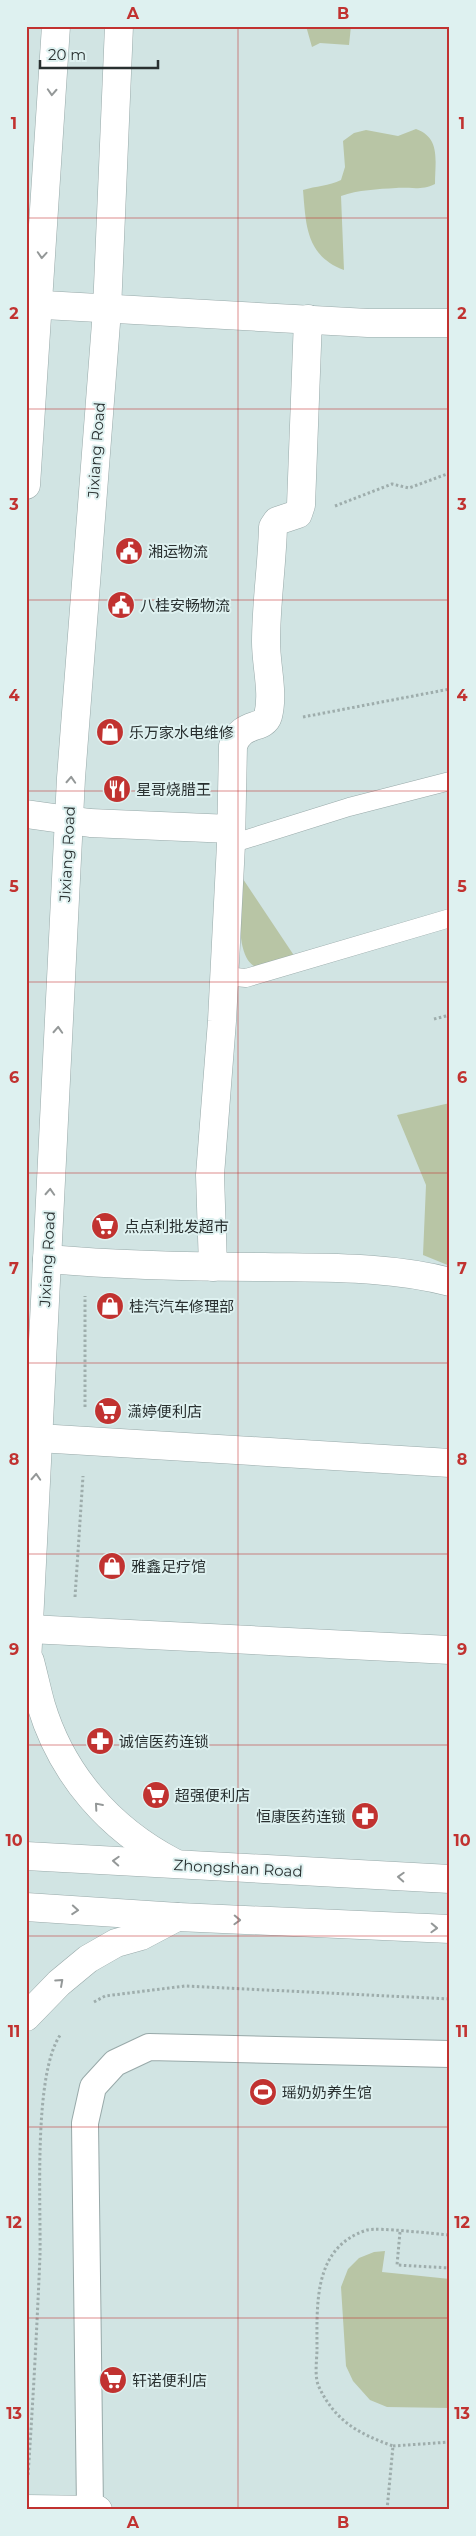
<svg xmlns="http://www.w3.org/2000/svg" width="476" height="2536" font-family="Montserrat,'Noto Sans SC',sans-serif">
<rect width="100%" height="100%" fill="#d1e4e3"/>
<!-- green -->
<g fill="#b8c5a5">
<path d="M 306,26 L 351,26 L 349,45 L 320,43 L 312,47 Z"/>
<path d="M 416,129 C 441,138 435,161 435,184 C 420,191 412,187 396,188 C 378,189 358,190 341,196 L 344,270 C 306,256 306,225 303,190 C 316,186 329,186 341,180 L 345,167 L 343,141 L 354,133 L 366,130 L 398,136 Z"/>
<path d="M 241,876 L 295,957 C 285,960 271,968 261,968 C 232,967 241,896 241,876 Z"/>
<path d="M 450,1103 L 450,1266 L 423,1255 L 426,1185 L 397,1115 Z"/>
<path d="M 385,2251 L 382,2272 L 450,2279 L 450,2408 L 387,2407 L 370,2400 L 353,2381 L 346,2366 L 341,2287 L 348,2269 L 359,2258 L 374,2252 Z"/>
</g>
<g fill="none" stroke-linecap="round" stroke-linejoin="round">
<!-- service casing -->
<g stroke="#98a9a9" stroke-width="19">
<g id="service">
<path d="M 231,844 L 349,807 L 450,781"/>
<path d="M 224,976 L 246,978 L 450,918"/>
</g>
</g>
<!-- pedestrian casing -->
<g stroke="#98a9a9" stroke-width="28">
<path id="pedestrian" d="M 90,2509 L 85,2123 L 93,2087 L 115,2063 L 149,2047 L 450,2054"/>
</g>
<!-- minor casing -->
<g stroke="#98a9a9" stroke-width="29">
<g id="minor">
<path d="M 26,304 L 368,323 L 450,323"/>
<path d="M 26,814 L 90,823 L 231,829"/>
<path d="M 47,1259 C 119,1265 192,1267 264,1267 C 325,1268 390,1266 450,1282"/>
<path d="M 213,1267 L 210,1175 L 222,1021 L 231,844 L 233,746 C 241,721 264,730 268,716 C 274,693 266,666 266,642 C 266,604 272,565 273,527 L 277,521 L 298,514 L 301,505 L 308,319"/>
<path d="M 38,1438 L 450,1463"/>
<path d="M 29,1629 L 450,1650"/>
<path d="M 26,2509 L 98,2510"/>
</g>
</g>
<!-- primary casing -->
<g stroke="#98a9a9" stroke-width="29">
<g id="primary">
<path d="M 26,485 L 56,26"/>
<path d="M 30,1661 C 34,1676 37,1691 41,1705 C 62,1775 110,1829 173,1862"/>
<path d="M 26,1683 L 71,778 L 107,310 L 119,26"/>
<path d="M 26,1856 L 450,1879"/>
<path d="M 26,1907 L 178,1917 L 450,1929"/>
<path d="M 26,2017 L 59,1983 L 88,1959 L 116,1943 L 141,1936 L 177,1917"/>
</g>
</g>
<!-- path -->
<g stroke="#9eadac" stroke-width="3" stroke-dasharray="2.5 2.5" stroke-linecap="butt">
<path d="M 335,506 L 392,484 L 409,488 L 447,474"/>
<path d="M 303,717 L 450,689"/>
<path d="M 434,1019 L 450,1015"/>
<path d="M 85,1407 L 85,1296"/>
<path d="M 75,1597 L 83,1476"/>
<path d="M 94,2002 L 105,1996 L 185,1986 L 450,1999"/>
<path d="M 400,2232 L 397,2265 L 450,2268"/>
<path d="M 393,2446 L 450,2442"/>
<path d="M 28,2475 C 33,2402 37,2328 40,2255 C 41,2205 33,2072 61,2034"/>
<path d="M 387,2510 L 393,2446 C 359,2434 335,2421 319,2387 C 314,2377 317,2359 317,2349 C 317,2304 313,2247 367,2230 C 378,2227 434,2234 450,2235"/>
</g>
<!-- service -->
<use href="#service" stroke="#fff" stroke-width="18"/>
<!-- pedestrian -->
<use href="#pedestrian" stroke="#fff" stroke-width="26"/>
<!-- minor -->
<use href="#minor" stroke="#fff" stroke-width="28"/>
<!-- primary -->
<use href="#primary" stroke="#fff" stroke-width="28"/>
</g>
<!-- one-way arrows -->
<defs><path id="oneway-chevron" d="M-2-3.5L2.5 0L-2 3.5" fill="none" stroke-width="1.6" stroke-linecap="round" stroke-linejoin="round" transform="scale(1.25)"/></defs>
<g stroke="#949898">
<use href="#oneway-chevron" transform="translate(52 92) rotate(93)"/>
<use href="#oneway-chevron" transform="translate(42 255) rotate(94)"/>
<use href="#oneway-chevron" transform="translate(71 780) rotate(-87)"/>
<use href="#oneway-chevron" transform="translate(58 1030) rotate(-87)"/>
<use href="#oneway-chevron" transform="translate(50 1192) rotate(-87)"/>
<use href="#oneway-chevron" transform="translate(36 1477) rotate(-87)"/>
<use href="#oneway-chevron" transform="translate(98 1806) rotate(-131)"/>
<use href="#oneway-chevron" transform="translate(116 1861) rotate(-177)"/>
<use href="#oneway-chevron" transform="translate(401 1877) rotate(-177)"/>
<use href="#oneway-chevron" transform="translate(75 1910) rotate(4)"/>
<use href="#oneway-chevron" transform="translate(237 1920) rotate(2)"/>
<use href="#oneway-chevron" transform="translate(434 1928) rotate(2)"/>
<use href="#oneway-chevron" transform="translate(60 1982) rotate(-42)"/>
</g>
<!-- grid -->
<path fill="none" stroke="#c13230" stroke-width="1" stroke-opacity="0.55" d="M 238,26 L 238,2510M 26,218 L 450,218M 26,409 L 450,409M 26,600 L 450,600M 26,791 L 450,791M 26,982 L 450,982M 26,1173 L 450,1173M 26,1363 L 450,1363M 26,1554 L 450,1554M 26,1745 L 450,1745M 26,1936 L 450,1936M 26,2127 L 450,2127M 26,2318 L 450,2318"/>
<!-- icons -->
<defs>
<g id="civic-disc" transform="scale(1.4375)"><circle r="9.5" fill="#c13230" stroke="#def1f0"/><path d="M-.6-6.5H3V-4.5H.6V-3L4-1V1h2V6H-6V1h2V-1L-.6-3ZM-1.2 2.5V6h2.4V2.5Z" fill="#fff"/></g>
<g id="shop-disc" transform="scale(1.4375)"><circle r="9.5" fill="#c13230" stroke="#def1f0"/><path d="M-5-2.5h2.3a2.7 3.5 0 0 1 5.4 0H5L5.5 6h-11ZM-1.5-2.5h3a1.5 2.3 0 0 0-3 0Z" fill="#fff"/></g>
<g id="restaurant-disc" transform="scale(1.4375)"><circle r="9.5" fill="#c13230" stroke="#def1f0"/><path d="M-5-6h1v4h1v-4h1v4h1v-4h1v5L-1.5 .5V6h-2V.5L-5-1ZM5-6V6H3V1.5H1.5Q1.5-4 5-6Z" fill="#fff"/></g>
<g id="supermarket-disc" transform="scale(1.4375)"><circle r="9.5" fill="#c13230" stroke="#def1f0"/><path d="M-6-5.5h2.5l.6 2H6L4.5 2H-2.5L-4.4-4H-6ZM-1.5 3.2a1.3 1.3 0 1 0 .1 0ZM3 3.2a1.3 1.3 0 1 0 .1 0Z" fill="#fff"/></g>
<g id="pharmacy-disc" transform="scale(1.4375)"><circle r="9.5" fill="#c13230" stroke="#def1f0"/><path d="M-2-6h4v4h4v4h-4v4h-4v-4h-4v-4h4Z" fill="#fff"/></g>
<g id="stadium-disc" transform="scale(1.4375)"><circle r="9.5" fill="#c13230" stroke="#def1f0"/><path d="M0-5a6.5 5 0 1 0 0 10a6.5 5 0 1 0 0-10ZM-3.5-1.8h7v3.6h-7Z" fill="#fff"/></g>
</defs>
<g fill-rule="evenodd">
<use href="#civic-disc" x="129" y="551"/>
<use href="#civic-disc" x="121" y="605"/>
<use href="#shop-disc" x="110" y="732"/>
<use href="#restaurant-disc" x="117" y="789"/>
<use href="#supermarket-disc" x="105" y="1226"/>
<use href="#shop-disc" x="110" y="1306"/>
<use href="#supermarket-disc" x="108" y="1411"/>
<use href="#shop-disc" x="112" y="1566"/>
<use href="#pharmacy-disc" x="100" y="1741"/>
<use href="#supermarket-disc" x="156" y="1795"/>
<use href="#pharmacy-disc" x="365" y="1816"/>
<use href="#stadium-disc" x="263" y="2092"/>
<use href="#supermarket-disc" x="113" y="2380"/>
</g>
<g text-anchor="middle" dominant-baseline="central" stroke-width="4" stroke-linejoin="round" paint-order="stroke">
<!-- street labels -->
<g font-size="15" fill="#293030" stroke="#def1f0">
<text transform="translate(96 450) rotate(-86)">Jixiang Road</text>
<text transform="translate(67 854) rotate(-87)">Jixiang Road</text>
<text transform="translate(47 1259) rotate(-87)">Jixiang Road</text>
<text transform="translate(238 1868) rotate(3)">Zhongshan Road</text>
</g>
<!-- poi labels -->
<g font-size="15" fill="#293030" stroke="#def1f0" text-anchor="start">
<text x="148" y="551">湘运物流</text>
<text x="140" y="605">八桂安畅物流</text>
<text x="129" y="732">乐万家水电维修</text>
<text x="136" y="789">星哥烧腊王</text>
<text x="124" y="1226">点点利批发超市</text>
<text x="129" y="1306">桂汽汽车修理部</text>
<text x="127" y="1411">潇婷便利店</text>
<text x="131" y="1566">雅鑫足疗馆</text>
<text x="119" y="1741">诚信医药连锁</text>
<text x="175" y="1795">超强便利店</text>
<text x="346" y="1816" text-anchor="end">恒康医药连锁</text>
<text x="282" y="2092">瑶奶奶养生馆</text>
<text x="132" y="2380">轩诺便利店</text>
</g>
</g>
<!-- border -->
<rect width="476" height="2536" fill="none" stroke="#def1f0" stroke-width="55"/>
<!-- scale -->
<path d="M40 60v8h118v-8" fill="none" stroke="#293030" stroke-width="2.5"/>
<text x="48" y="60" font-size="15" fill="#293030" stroke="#def1f0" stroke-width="4" paint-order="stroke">20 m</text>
<rect x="28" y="28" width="420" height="2480" fill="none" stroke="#c13230" stroke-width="2"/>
<g font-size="16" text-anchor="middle" font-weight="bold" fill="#c13230">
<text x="133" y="19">A</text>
<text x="343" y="19">B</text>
<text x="14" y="129">1</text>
<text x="462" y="129">1</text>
<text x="14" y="319">2</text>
<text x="462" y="319">2</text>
<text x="14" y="510">3</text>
<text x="462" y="510">3</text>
<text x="14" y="701">4</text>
<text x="462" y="701">4</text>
<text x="14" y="892">5</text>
<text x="462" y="892">5</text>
<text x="14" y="1083">6</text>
<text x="462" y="1083">6</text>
<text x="14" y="1274">7</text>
<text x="462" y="1274">7</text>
<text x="14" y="1465">8</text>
<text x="462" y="1465">8</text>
<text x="14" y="1655">9</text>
<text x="462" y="1655">9</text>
<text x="14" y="1846">10</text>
<text x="462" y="1846">10</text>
<text x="14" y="2037">11</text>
<text x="462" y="2037">11</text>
<text x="14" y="2228">12</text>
<text x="462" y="2228">12</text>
<text x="14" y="2419">13</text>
<text x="462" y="2419">13</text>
<text x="133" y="2528">A</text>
<text x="343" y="2528">B</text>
</g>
</svg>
